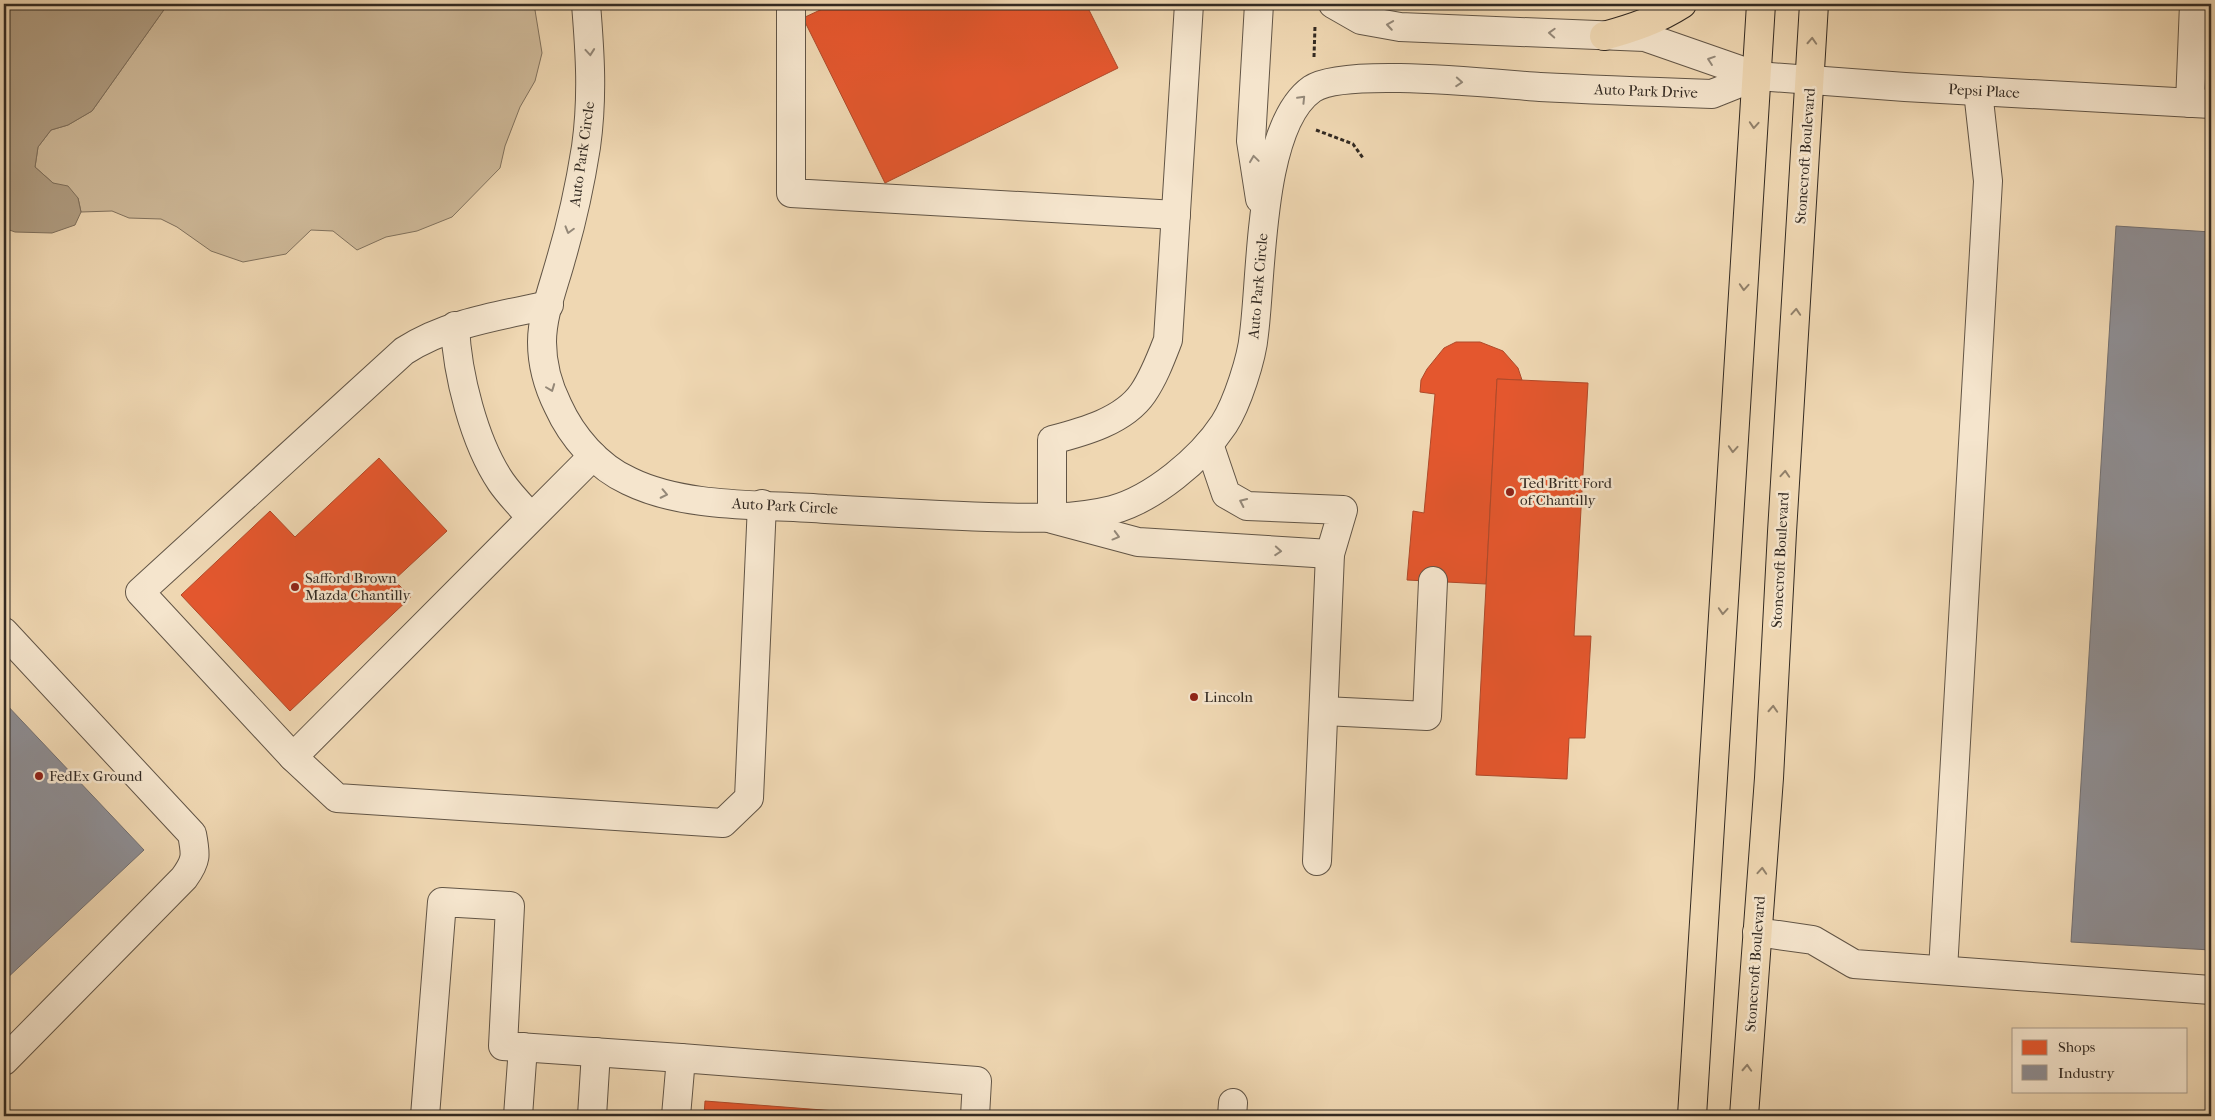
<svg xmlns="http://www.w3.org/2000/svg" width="2215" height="1120" font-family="'IM FELL French Canon',serif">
<rect width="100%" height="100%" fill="#efd7b2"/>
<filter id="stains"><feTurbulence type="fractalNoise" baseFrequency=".004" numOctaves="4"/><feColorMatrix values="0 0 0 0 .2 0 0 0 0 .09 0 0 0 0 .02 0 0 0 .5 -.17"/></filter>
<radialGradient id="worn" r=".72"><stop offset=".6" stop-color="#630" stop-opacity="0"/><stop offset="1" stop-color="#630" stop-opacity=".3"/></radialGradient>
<!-- green -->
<path fill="#cfba9a" stroke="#81725e" d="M 168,4 L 534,4 L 542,53 L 535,81 L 520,107 L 505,146 L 500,168 L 452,217 L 417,231 L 386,237 L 357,250 L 333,231 L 311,230 L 286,254 L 243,262 L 211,251 L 177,227 L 161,219 L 129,218 L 112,211 L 81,212 L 78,198 L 53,183 L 35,167 L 38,147 L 51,130 L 68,125 L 92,111 Z"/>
<!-- water -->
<path fill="#af9c81" stroke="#7d6e5b" d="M 4,4 L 168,4 L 92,111 L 68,125 L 51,130 L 38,147 L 35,167 L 53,183 L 68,186 L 78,198 L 81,212 L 75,225 L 52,233 L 15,232 L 4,228 Z"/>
<!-- shops -->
<g fill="#e4572e" stroke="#af4a2a">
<path d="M 833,4 L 1086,4 L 1118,68 L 885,183 L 803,18 Z"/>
<path d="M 1456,342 L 1480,342 L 1503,351 L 1518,368 L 1522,380 L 1497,379 L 1486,584 L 1407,580 L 1413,511 L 1424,513 L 1435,394 L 1420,392 L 1421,380 L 1427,369 L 1444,348 Z"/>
<path d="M 1497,379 L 1588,383 L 1574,636 L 1591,636 L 1585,738 L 1569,738 L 1567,779 L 1476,775 Z"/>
<path d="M 379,458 L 447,531 L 394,580 L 411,597 L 290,711 L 181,595 L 270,511 L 295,537 Z"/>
<path d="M 705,1101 L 901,1116 L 704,1116 Z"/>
</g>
<!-- industry -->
<g fill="#8d8d92" stroke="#726f70">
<path d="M 2116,226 L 2211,232 L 2211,950 L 2071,942 Z"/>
<path d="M 4,702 L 144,850 L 4,981 Z"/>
</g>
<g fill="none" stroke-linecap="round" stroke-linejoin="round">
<!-- minor casing -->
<g stroke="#625546" stroke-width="30">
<g id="minor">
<path d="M 586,4 C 590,53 593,97 586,147 C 580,185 572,222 561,259 C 554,285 542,315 542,342 C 542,365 548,386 558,406 C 572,437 598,467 629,481 C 686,509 764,504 826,509 C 880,512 934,515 988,517 C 1029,518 1072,520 1112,510 C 1153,499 1201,459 1224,424 C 1237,404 1252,358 1254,334 C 1262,273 1259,126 1312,89 C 1344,67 1495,84 1540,87 C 1597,90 1654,92 1712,94 L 1757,76"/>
<path d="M 791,4 L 791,193 L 1176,215"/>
<path d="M 1189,4 L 1168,340 C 1161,358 1154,377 1143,393 C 1124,421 1083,432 1052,440 L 1052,519 L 1138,542 L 1330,554"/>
<path d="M 1259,4 L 1251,141 L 1260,199"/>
<path d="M 1333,4 L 1361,20 L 1400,27 L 1645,37 L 1757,76 L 1905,87 L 2211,104"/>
<path d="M 2190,103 L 2194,4"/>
<path d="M 549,305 C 498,316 448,323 404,351 L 140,592 L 293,757 L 593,456"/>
<path d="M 455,326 C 457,374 474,442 501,482 C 510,495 521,506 531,517"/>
<path d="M 1209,444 L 1226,494 L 1247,506 L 1343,510 L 1330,554 L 1317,861"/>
<path d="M 4,632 L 192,834 C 196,855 197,860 184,878 L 4,1061"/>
<path d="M 1324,711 L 1427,716 L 1433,581"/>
<path d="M 293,757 L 337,798 L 723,823 L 749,798 L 762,504"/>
<path d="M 1757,932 L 1813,940 L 1854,964 L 2211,990"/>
<path d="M 1943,970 L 1988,181 L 1978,91"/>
<path d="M 425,1116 L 442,902 L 510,906 L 503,1046 L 681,1058"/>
<path d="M 518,1116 L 523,1047"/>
<path d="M 592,1116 L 596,1052"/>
<path d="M 676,1116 L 681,1058 L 977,1081 L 975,1116"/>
<path d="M 1232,1116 L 1233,1103"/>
</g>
</g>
<!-- major casing -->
<g stroke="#332a22" stroke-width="30">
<g id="major">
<path d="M 1604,36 C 1633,28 1657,20 1682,4"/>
<path d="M 1692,1116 L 1761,4"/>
<path d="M 1744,1116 L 1769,778 L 1782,532 L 1814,4"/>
</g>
</g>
<!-- path -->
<g stroke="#332a22" stroke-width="3" stroke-dasharray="4 2.5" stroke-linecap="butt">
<path d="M 1314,57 L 1315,26"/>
<path d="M 1316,130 L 1353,144 L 1363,158"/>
</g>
<!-- minor -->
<use href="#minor" stroke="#f5e5cd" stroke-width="28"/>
<!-- major -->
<use href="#major" stroke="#efd7b2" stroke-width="28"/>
</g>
<!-- one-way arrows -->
<defs><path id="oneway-chevron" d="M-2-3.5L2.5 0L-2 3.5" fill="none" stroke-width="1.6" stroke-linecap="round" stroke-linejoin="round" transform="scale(1.25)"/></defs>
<g stroke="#948878">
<use href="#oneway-chevron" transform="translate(1390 25) rotate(-171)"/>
<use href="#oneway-chevron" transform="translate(1552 33) rotate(-177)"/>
<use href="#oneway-chevron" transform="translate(590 52) rotate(85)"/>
<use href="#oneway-chevron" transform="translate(1711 60) rotate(-161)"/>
<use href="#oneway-chevron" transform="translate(1459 82) rotate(4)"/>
<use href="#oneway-chevron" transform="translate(1302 99) rotate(-46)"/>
<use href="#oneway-chevron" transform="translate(1254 159) rotate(-98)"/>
<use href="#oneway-chevron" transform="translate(569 230) rotate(106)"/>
<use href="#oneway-chevron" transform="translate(551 388) rotate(69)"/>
<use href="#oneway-chevron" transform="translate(664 494) rotate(12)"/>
<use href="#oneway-chevron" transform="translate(1243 502) rotate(-155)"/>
<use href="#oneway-chevron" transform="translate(1116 536) rotate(15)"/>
<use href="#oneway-chevron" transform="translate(1278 551) rotate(4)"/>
</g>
<g stroke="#91806a">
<use href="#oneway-chevron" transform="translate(1812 41) rotate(-87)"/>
<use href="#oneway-chevron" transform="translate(1754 125) rotate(94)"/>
<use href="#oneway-chevron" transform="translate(1744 287) rotate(94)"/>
<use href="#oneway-chevron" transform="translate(1796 312) rotate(-86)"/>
<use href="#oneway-chevron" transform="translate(1733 449) rotate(94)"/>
<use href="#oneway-chevron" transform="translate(1785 474) rotate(-86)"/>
<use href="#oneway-chevron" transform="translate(1723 611) rotate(94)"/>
<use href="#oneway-chevron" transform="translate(1773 709) rotate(-87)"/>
<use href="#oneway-chevron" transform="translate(1762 871) rotate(-86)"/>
<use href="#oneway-chevron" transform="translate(1747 1068) rotate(-87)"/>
</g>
<!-- markers -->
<g fill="#8f2418" stroke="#f5e5cd" stroke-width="2">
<circle cx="1510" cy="492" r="5"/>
<circle cx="295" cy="587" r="5"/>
<circle cx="1194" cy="697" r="5"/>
<circle cx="39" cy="776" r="5"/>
</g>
<g text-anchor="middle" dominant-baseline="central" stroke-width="5" stroke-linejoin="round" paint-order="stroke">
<!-- street labels -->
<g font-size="15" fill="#332a22" stroke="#f5e5cd">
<text transform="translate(1646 91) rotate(2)">Auto Park Drive</text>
<text transform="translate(1984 91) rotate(3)">Pepsi Place</text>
<text transform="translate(582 154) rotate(-82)">Auto Park Circle</text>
<text transform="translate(1805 156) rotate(-86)">Stonecroft Boulevard</text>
<text transform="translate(1258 286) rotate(-85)">Auto Park Circle</text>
<text transform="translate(785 506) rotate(3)">Auto Park Circle</text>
<text transform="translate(1780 560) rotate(-87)">Stonecroft Boulevard</text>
<text transform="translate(1755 964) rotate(-86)">Stonecroft Boulevard</text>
</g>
<!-- poi labels -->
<g font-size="15" fill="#332a22" stroke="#f5e5cd" text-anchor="start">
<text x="1520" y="483">Ted Britt Ford<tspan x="1520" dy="17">of Chantilly</tspan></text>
<text x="305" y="578">Safford Brown<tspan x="305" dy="17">Mazda Chantilly</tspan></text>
<text x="1204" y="697">Lincoln</text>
<text x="49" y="776">FedEx Ground</text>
</g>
</g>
<!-- margin -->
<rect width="2215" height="1120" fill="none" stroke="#efd7b2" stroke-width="20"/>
<rect x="5" y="5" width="2205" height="1110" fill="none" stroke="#332a22" stroke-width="2.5"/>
<rect x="10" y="10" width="2195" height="1100" fill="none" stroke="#332a22"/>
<!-- legend -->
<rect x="2012" y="1028" width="175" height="65" fill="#f5e5cd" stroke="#a79a89"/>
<rect x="2022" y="1040" width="25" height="15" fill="#e4572e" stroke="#a79a89"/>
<text x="2058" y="1052" font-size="15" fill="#332a22">Shops</text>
<rect x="2022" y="1065" width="25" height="15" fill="#8d8d92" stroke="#a79a89"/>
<text x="2058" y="1078" font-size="15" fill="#332a22">Industry</text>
<rect width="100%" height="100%" filter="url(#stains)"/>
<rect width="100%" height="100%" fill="url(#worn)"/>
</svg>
